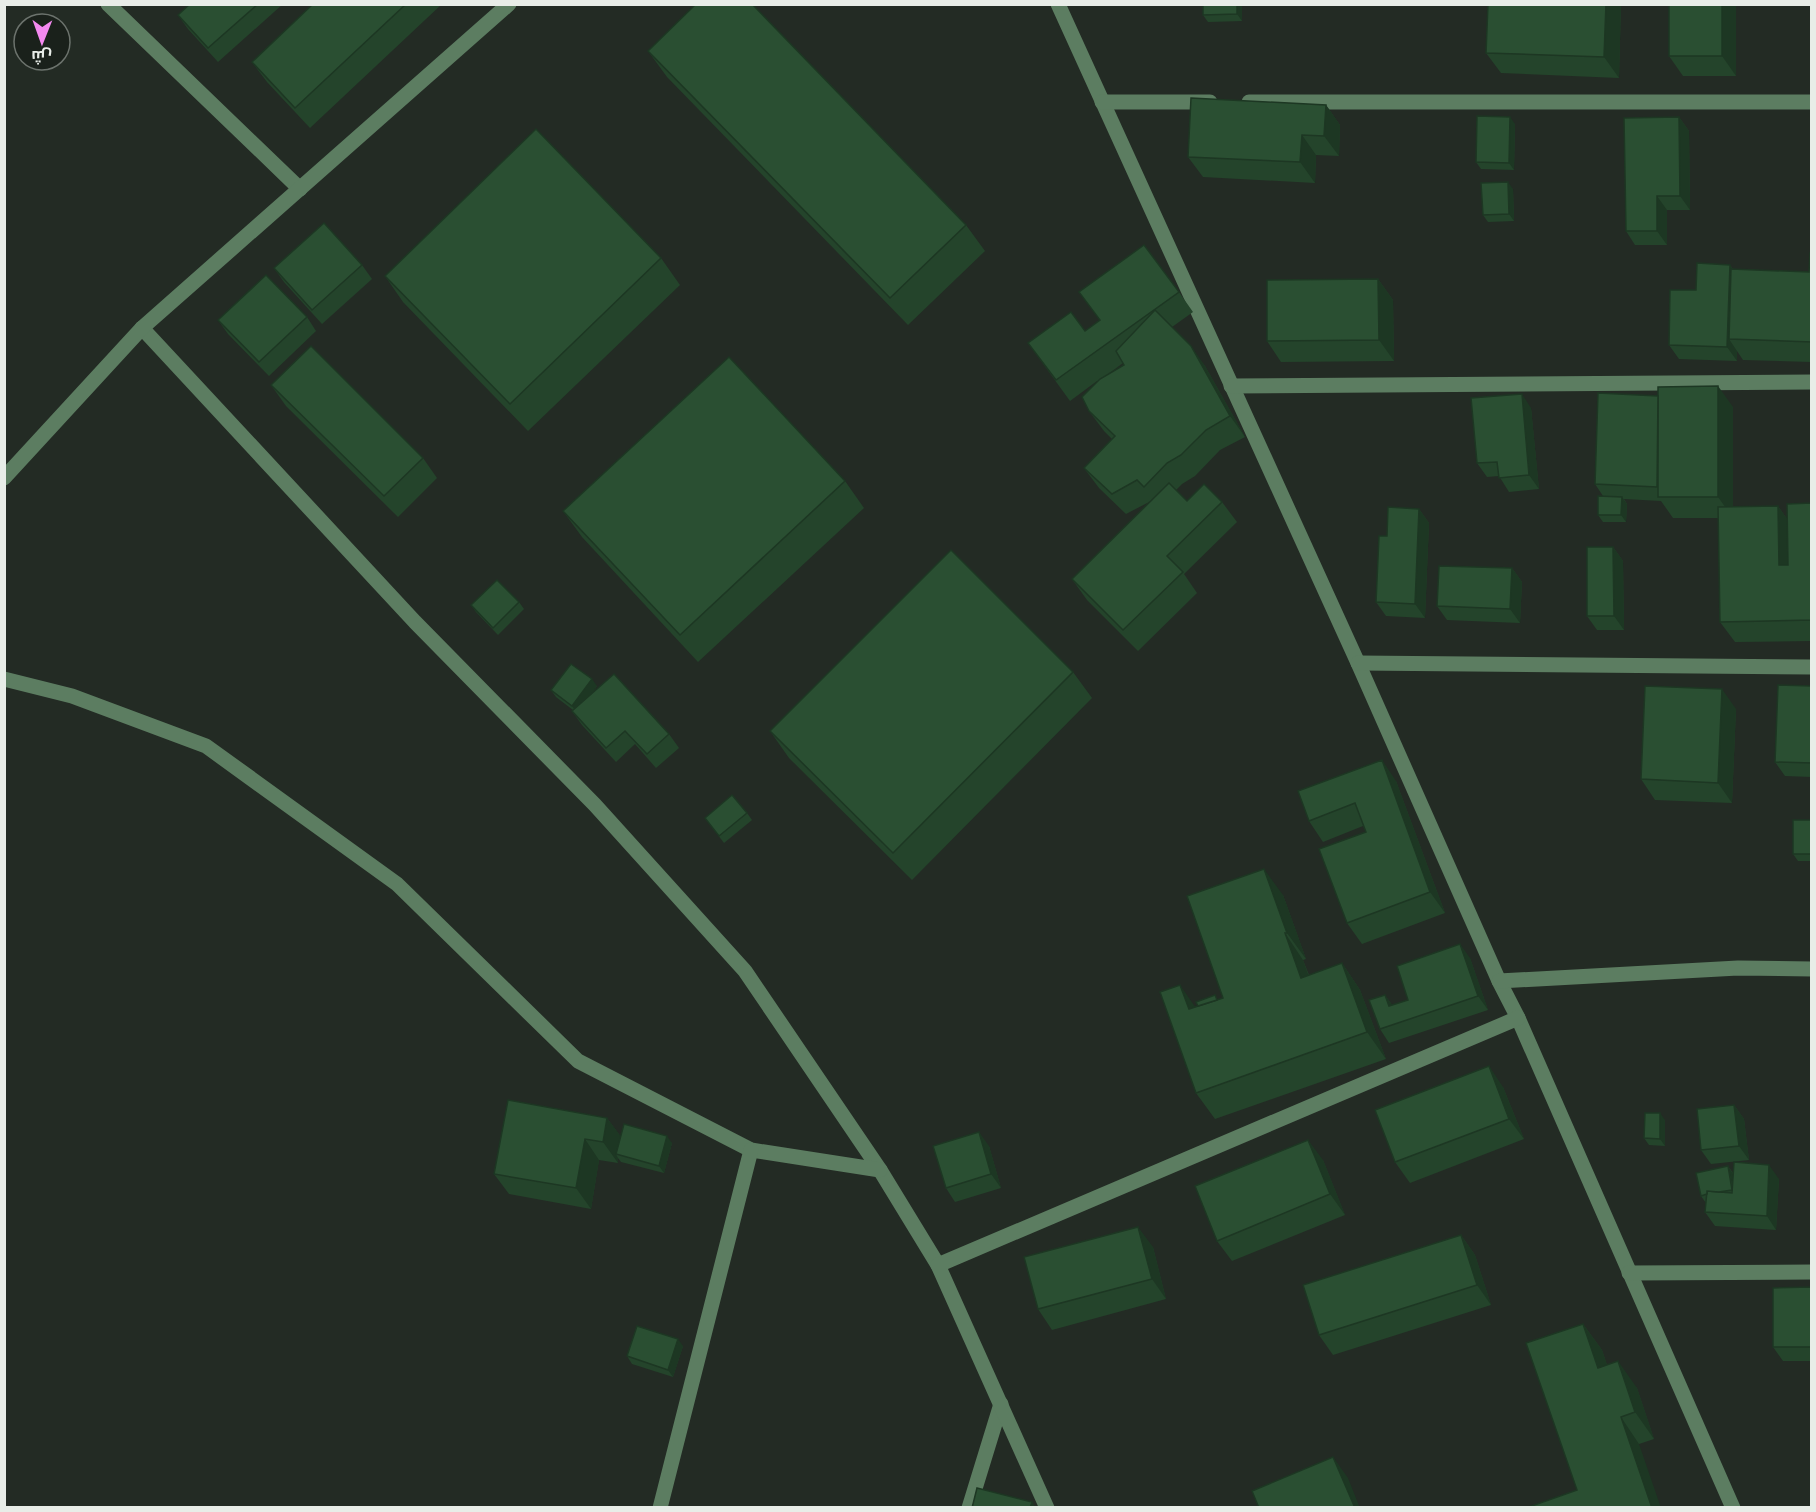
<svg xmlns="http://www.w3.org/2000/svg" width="1816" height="1512" font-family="Jost,Cairo,sans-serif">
<rect width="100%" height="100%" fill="#232b24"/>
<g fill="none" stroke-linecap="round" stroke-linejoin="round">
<!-- minor -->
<g stroke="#5c7d61" stroke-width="15">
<path d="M 108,4 L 300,189"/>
<path d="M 1058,4 L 1358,663 L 1499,981 L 1518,1018 L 1733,1508"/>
<path d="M 1102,102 L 1210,102"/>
<path d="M 1249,102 L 1812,102"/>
<path d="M 142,328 L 415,622 L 595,805 L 745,971 L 880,1170 L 938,1265"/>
<path d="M 1231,386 L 1812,382"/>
<path d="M 4,478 L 142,328 L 509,4"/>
<path d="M 1358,663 L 1812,667"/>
<path d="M 4,679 L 72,696 L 206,746 L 397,884 L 578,1061 L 751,1150 L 880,1170"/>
<path d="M 1499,981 L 1738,968 L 1812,969"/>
<path d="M 1629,1273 L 1812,1272"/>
<path d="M 660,1508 L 751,1150"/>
<path d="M 969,1508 L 1001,1404"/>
<path d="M 1047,1508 L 938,1265 L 1518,1018"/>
</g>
</g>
<!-- wall -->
<g fill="#24442b" fill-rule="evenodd">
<path d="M 190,4 L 283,4 L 218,62 L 188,29 L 178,15 Z"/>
<path d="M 313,4 L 442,4 L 310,128 L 267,82 L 252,62 Z"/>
<path d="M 1621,4 L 1619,78 L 1501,73 L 1486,53 Z"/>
<path d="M 1736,4 L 1736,76 L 1683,76 L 1669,56 Z"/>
<path d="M 1242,5 L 1242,21 L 1208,22 L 1203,15 Z"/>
<path d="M 648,51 L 966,225 L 985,251 L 908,325 L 667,77 Z"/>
<path d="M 1326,105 L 1340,125 L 1339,156 L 1316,155 L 1315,183 L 1203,177 L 1188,157 Z"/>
<path d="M 1679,117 L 1689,131 L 1690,210 L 1667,210 L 1667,245 L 1635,245 L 1626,231 Z"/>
<path d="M 1515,124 L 1514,170 L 1481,169 L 1476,162 Z"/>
<path d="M 1513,189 L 1514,221 L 1488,222 L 1483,215 Z"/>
<path d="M 1812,253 L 1812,362 L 1743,360 L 1737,351 L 1737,361 L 1679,359 L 1669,345 L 1696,290 L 1730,265 L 1733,269 L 1809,272 Z"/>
<path d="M 661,258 L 680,285 L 528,431 L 403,302 L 385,276 Z"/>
<path d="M 362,265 L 372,279 L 322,324 L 284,282 L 274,268 Z"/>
<path d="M 1378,279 L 1393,300 L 1394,361 L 1281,362 L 1267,341 Z"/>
<path d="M 1179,292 L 1193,312 L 1172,327 L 1205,366 L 1245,437 L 1220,450 L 1195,476 L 1182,484 L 1176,490 L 1187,501 L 1222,502 L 1237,522 L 1184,574 L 1197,593 L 1138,651 L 1087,600 L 1072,579 L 1151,501 L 1126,514 L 1099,488 L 1084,468 L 1112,439 L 1104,431 L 1089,411 L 1097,381 L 1070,401 L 1028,343 L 1085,331 ZM 1123,363 L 1124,365 L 1107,375 Z"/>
<path d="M 307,317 L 316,331 L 269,376 L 228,334 L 218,320 Z"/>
<path d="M 271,385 L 423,458 L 437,478 L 398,517 L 286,406 Z"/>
<path d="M 1733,407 L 1733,507 L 1778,506 L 1787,519 L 1812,503 L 1812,641 L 1735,642 L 1720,622 L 1718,518 L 1673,518 L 1661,501 L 1624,499 L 1627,504 L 1626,522 L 1603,522 L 1598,515 L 1603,496 L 1595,484 Z"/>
<path d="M 1531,408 L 1539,489 L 1509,492 L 1499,476 L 1487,477 L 1477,463 Z"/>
<path d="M 845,481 L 864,508 L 698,662 L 582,537 L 563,511 Z"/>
<path d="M 1419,509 L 1429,523 L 1425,618 L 1386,616 L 1376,602 L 1387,536 Z"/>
<path d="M 1613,547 L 1623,561 L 1624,630 L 1597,630 L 1587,616 Z"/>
<path d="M 1512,568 L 1522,582 L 1520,623 L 1447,620 L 1437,606 Z"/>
<path d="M 519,602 L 524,609 L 498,635 L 476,612 L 471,605 Z"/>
<path d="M 1073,672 L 1092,698 L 912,880 L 789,758 L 770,731 Z"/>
<path d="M 597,686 L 591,694 L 669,734 L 679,748 L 656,768 L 635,744 L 616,762 L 582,725 L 572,711 L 573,710 L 556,697 L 551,690 Z"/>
<path d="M 1812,686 L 1812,777 L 1785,776 L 1775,762 Z"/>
<path d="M 1736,709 L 1732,803 L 1655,800 L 1641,779 Z"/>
<path d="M 1396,781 L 1445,913 L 1362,944 L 1347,923 L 1366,832 L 1363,826 L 1323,842 L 1309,821 Z"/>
<path d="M 747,813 L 752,820 L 724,843 L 705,818 Z"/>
<path d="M 1812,820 L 1812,861 L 1798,861 L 1793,854 Z"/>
<path d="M 1283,895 L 1306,959 L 1303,960 L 1309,975 L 1342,963 L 1360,990 L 1386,1059 L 1215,1119 L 1196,1093 L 1195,1007 L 1223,998 Z"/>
<path d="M 1470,958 L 1488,1010 L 1389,1043 L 1380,1029 L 1385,995 L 1392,1005 L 1408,1000 Z"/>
<path d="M 1503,1087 L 1524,1139 L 1410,1183 L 1395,1162 Z"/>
<path d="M 1734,1105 L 1744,1119 L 1749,1160 L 1711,1164 L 1701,1150 Z"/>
<path d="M 607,1118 L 621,1137 L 672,1143 L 664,1173 L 621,1162 L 618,1158 L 618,1163 L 599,1160 L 591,1209 L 509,1194 L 494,1174 Z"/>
<path d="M 1665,1120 L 1665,1146 L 1649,1145 L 1644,1138 Z"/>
<path d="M 989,1146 L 1001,1188 L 955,1202 L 946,1188 Z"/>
<path d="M 1323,1160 L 1345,1215 L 1232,1261 L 1217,1241 Z"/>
<path d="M 1728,1166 L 1733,1173 L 1779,1179 L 1776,1230 L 1715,1226 L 1705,1212 L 1706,1203 L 1701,1196 Z"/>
<path d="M 1461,1235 L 1475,1255 L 1491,1305 L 1333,1355 L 1319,1335 Z"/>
<path d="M 1153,1247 L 1166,1299 L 1052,1330 L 1038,1309 Z"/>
<path d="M 1812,1287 L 1812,1361 L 1783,1361 L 1773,1347 Z"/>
<path d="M 1583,1324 L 1602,1350 L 1607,1365 L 1637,1388 L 1654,1439 L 1639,1444 L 1577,1490 Z"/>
<path d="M 683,1346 L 673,1377 L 632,1364 L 627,1356 Z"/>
</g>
<!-- shaded-wall -->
<g fill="#1d3723">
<path d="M 1237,4 L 1242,5 L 1242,21 L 1237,14 Z"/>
<path d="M 1606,4 L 1621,4 L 1619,78 L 1604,57 Z"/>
<path d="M 1722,4 L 1736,4 L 1736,76 L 1722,56 Z"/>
<path d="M 1326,105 L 1340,125 L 1339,156 L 1324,136 Z"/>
<path d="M 1510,117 L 1515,124 L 1514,170 L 1509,163 Z"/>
<path d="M 1679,117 L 1689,131 L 1690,210 L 1680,196 Z"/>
<path d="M 1302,135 L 1316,155 L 1315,183 L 1300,162 Z"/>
<path d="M 1508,182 L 1513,189 L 1514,221 L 1509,214 Z"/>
<path d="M 1657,196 L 1667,210 L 1667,245 L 1657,231 Z"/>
<path d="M 1730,265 L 1740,279 L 1729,339 L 1737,351 L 1737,361 L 1727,347 Z"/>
<path d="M 1378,279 L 1393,300 L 1394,361 L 1379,340 Z"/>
<path d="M 1191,346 L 1205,366 L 1245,437 L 1230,416 Z"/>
<path d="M 1718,386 L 1733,407 L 1733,518 L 1718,497 Z"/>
<path d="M 1522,394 L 1531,408 L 1539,489 L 1529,475 Z"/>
<path d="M 1622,497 L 1627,504 L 1626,522 L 1621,515 Z"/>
<path d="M 1778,506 L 1792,526 L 1793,586 L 1779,565 Z"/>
<path d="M 1419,509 L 1429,523 L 1425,618 L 1415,604 Z"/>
<path d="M 1613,547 L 1623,561 L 1624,630 L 1614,616 Z"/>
<path d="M 1512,568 L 1522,582 L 1520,623 L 1510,609 Z"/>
<path d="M 592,679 L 597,686 L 577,713 L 572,706 Z"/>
<path d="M 1722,689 L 1736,709 L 1732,803 L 1718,783 Z"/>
<path d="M 1382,760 L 1396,781 L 1445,913 L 1430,892 Z"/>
<path d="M 1264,869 L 1283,895 L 1306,959 L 1287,933 Z"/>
<path d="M 1285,933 L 1303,960 L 1319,1005 L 1301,978 Z"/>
<path d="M 1460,944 L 1470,958 L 1488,1010 L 1478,996 Z"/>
<path d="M 1342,963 L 1360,990 L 1386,1059 L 1367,1032 Z"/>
<path d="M 1180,985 L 1198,1011 L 1189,1009 Z"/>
<path d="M 1385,995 L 1395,1009 L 1389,1006 Z"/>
<path d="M 1489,1066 L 1503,1087 L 1524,1139 L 1509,1119 Z"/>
<path d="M 1734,1105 L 1744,1119 L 1749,1160 L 1739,1146 Z"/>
<path d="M 1660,1113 L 1665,1120 L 1665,1146 L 1660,1139 Z"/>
<path d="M 607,1118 L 622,1138 L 616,1154 L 618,1158 L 618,1163 L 603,1142 Z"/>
<path d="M 979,1132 L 989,1146 L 1001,1188 L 991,1174 Z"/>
<path d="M 667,1136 L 672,1143 L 664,1173 L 659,1166 Z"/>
<path d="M 585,1139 L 599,1160 L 591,1209 L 576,1188 Z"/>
<path d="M 1308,1140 L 1323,1160 L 1345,1215 L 1330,1194 Z"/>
<path d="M 1769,1165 L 1779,1179 L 1776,1230 L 1767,1216 Z"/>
<path d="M 1728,1166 L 1733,1174 L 1733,1189 Z"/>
<path d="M 1138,1227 L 1153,1247 L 1166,1299 L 1152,1279 Z"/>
<path d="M 1461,1235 L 1475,1255 L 1491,1305 L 1477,1285 Z"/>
<path d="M 1583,1324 L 1602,1350 L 1617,1394 L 1598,1368 Z"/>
<path d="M 678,1339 L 683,1346 L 673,1377 L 668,1370 Z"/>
<path d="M 1618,1361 L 1637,1388 L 1654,1439 L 1635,1412 Z"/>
<path d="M 1621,1417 L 1639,1444 L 1661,1508 L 1652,1508 Z"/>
<path d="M 1333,1457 L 1348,1478 L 1360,1508 L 1355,1508 Z"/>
<path d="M 1032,1502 L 1036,1508 L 1030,1508 Z"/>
</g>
<!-- building -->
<g fill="#2a4f32" stroke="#1d3723" stroke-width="1.5">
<path d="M 190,4 L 258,4 L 208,48 L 178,15 Z"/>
<path d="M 313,4 L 406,4 L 295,108 L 252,62 Z"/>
<path d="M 696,4 L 752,4 L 966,225 L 890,298 L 648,51 Z"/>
<path d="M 1203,4 L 1237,4 L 1237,14 L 1203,15 Z"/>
<path d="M 1488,4 L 1606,4 L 1604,57 L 1486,53 Z"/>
<rect x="1669" y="4" width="53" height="52"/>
<path d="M 1191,98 L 1326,105 L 1324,136 L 1302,135 L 1300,162 L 1188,157 Z"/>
<path d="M 1477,116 L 1510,117 L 1509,163 L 1476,162 Z"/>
<path d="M 1679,117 L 1680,196 L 1657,196 L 1657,231 L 1626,231 L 1624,118 Z"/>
<path d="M 536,129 L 661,258 L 510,404 L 385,276 Z"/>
<path d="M 1508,182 L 1509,214 L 1483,215 L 1481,183 Z"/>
<path d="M 324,223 L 362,265 L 312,310 L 274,268 Z"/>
<path d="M 1144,245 L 1179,292 L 1056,380 L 1028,343 L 1071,312 L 1085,331 L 1100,320 L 1079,292 Z"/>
<path d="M 1810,253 L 1812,253 L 1812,342 L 1729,339 L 1731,269 L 1809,272 Z"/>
<path d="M 1697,263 L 1730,265 L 1727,347 L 1669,345 L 1670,290 L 1696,290 Z"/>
<path d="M 266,275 L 307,317 L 259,362 L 218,320 Z"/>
<path d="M 1378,279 L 1379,340 L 1267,341 L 1267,280 Z"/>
<path d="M 1155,310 L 1191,346 L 1230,416 L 1206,430 L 1181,455 L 1167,463 L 1144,487 L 1137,480 L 1112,494 L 1084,468 L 1115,436 L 1089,411 L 1082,397 L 1100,379 L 1124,365 L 1116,351 Z"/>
<path d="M 311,346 L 423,458 L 384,496 L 271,385 Z"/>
<path d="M 729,357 L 845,481 L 680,635 L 563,511 Z"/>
<path d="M 1718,386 L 1718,497 L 1658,497 L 1658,387 Z"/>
<path d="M 1598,393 L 1658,396 L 1657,487 L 1595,484 Z"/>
<path d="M 1522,394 L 1529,475 L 1499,478 L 1497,462 L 1477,463 L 1471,398 Z"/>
<path d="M 1169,483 L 1187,501 L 1204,484 L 1222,502 L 1167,556 L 1183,572 L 1123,630 L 1072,579 Z"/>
<path d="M 1598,496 L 1622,497 L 1621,515 L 1598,515 Z"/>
<path d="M 1812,503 L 1812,620 L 1720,622 L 1718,507 L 1778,506 L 1779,565 L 1788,565 L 1787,504 Z"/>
<path d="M 1388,507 L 1419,509 L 1415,604 L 1376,602 L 1379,536 L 1387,536 Z"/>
<path d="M 1587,547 L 1613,547 L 1614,616 L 1587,616 Z"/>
<path d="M 951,550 L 1073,672 L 893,853 L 770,731 Z"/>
<path d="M 1439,566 L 1512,568 L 1510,609 L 1437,606 Z"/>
<path d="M 497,580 L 519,602 L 493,628 L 471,605 Z"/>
<path d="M 571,664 L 592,679 L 572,706 L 551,690 Z"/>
<path d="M 614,674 L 669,734 L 647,754 L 625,731 L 606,748 L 572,711 Z"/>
<path d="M 1778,685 L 1812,686 L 1812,763 L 1775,762 Z"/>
<path d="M 1645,686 L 1722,689 L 1718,783 L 1641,779 Z"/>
<path d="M 1382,760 L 1430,892 L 1347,923 L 1319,849 L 1366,832 L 1355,803 L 1309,821 L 1298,791 Z"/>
<path d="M 732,795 L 747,813 L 719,836 L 705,818 Z"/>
<rect x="1793" y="820" width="19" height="34"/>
<path d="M 1264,869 L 1287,933 L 1285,933 L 1301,978 L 1342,963 L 1367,1032 L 1196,1093 L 1160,992 L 1180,985 L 1189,1009 L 1223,998 L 1187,896 Z"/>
<path d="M 1460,944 L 1478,996 L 1380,1029 L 1369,1000 L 1385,995 L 1389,1006 L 1408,1000 L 1397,966 Z"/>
<path d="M 1215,995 L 1217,1000 L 1198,1006 L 1196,1002 Z"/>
<path d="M 1489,1066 L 1509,1119 L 1395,1162 L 1375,1110 Z"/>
<path d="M 508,1100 L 607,1118 L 603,1142 L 585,1139 L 576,1188 L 494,1174 Z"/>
<path d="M 1734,1105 L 1739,1146 L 1701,1150 L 1697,1109 Z"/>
<path d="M 1645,1113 L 1660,1113 L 1660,1139 L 1644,1138 Z"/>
<path d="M 624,1124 L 667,1136 L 659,1166 L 616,1154 Z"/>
<path d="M 979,1132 L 991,1174 L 946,1188 L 933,1146 Z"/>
<path d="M 1308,1140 L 1330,1194 L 1217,1241 L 1195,1186 Z"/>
<path d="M 1734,1162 L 1769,1165 L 1767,1216 L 1705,1212 L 1707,1191 L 1732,1193 Z"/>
<path d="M 1728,1166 L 1732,1190 L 1719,1192 L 1707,1191 L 1707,1194 L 1701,1196 L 1696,1173 Z"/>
<path d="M 1138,1227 L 1152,1279 L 1038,1309 L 1024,1257 Z"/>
<path d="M 1461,1235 L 1477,1285 L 1319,1335 L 1303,1285 Z"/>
<path d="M 1812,1287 L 1812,1347 L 1773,1347 L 1773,1288 Z"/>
<path d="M 1583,1324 L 1598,1368 L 1618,1361 L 1635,1412 L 1621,1417 L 1652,1508 L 1526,1508 L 1577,1490 L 1526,1343 Z"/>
<path d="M 637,1326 L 678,1339 L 668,1370 L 627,1356 Z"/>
<path d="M 1333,1457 L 1355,1508 L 1259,1508 L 1252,1491 Z"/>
<path d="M 977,1488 L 1032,1502 L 1030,1508 L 972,1508 Z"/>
</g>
<!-- border -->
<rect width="1816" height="1512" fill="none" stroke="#e8ede8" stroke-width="12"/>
<!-- north arrow -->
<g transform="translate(42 42) rotate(181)"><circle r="28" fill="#1a211b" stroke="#6c736d" stroke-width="1.5"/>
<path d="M0-4.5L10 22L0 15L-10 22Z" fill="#f489f0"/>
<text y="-9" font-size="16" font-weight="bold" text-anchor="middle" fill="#e8ede8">ش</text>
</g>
</svg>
